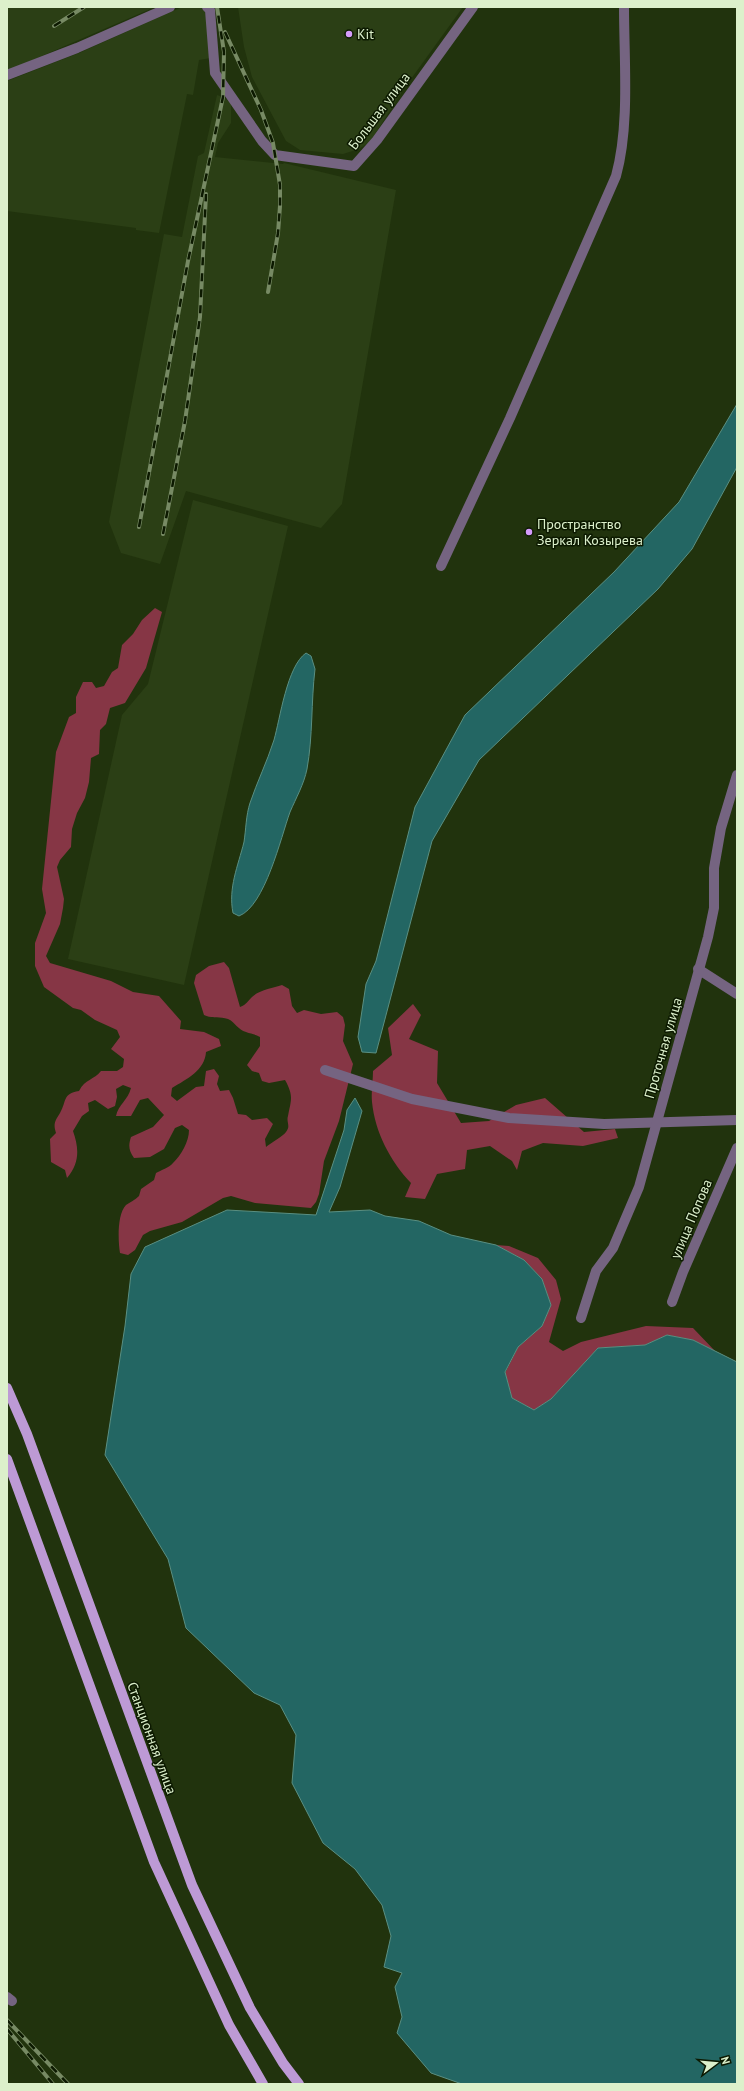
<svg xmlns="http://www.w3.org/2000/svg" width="744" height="2091" font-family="'PT Sans',sans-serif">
<rect width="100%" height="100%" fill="#21330d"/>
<!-- built -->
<g fill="#2b3f15">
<path d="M 7,7 L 155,7 L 7,71 Z"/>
<path d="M 182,7 L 201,7 L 204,10 L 207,17 L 211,58 L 199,60 L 193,95 L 187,94 L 159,233 L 136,230 L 136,228 L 7,211 L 7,81 L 79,53 Z"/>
<path d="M 238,7 L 463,7 L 403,90 L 370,142 L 359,149 L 343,154 L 300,150 L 286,141 L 252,77 L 244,47 Z"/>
<path d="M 217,95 L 223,97 L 231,103 L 231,123 L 218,143 L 215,157 L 283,164 L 284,163 L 396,190 L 342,504 L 321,528 L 186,491 L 160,564 L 121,553 L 109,522 L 164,234 L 182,237 L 198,156 L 204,153 Z"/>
<path d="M 193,500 L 288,526 L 184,985 L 68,959 L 122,715 L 148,684 Z"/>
</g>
<!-- forest -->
<g fill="#863645">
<path d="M 155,608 L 162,612 L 146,668 L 125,703 L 110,708 L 106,724 L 100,730 L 99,754 L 91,758 L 89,782 L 85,798 L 77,813 L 72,829 L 71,847 L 60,860 L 57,867 L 64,899 L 63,908 L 60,924 L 46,956 L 50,963 L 111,981 L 133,992 L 159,996 L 181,1021 L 180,1029 L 204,1032 L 219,1039 L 221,1046 L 206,1052 C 205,1070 187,1079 172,1088 L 171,1096 L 177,1101 L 196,1087 L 204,1086 L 206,1071 L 214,1069 L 219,1076 L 217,1084 L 220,1091 L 229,1090 L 233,1098 L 238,1114 L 246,1115 L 252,1120 L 267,1118 L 273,1124 L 265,1139 L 266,1147 C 271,1143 283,1136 286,1132 C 291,1126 286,1122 288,1116 C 291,1100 294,1096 285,1080 L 269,1083 L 262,1081 L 259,1073 L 252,1071 L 247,1065 L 260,1046 L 260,1037 C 255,1034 251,1034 246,1032 C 238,1030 235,1022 228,1019 C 219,1016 212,1019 204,1015 L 194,983 L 196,975 L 209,966 L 224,962 L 229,968 L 240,1007 C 247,1004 247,1002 252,997 C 259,990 273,988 282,985 L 289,989 L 292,1006 L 297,1013 L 304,1010 L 321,1014 L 337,1012 L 343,1017 L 345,1025 L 343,1041 L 353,1064 L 339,1121 L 324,1161 L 319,1194 L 316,1202 L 311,1208 L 255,1203 L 231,1196 L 223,1198 L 182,1222 L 150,1231 L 143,1235 L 135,1250 L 128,1255 L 120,1253 C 118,1241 117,1214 126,1205 C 130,1202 135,1200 139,1196 L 141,1189 L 154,1180 L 156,1173 C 161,1170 169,1168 173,1163 C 181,1155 189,1142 189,1130 L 182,1125 L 175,1128 L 164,1149 L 150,1157 L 134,1158 C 129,1151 128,1146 131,1137 L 153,1127 L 164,1115 L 148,1098 L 140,1100 L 131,1116 L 116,1116 C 118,1105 128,1100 131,1088 L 123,1085 L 116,1089 L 117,1097 L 115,1106 L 108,1109 L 95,1100 L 88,1103 L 89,1111 L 82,1116 L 73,1131 C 79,1148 80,1163 67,1178 L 65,1170 L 51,1162 L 50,1139 L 56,1133 C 53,1124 55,1121 60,1113 C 67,1101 62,1094 79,1091 C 85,1079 94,1080 101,1071 L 117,1071 L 123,1067 L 124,1059 L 111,1049 L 120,1037 L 117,1030 L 95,1020 L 81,1010 L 73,1008 L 44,987 L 35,966 L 35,943 L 46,913 L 42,889 L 56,752 L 69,717 L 76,713 L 76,697 L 83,682 L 92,682 L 96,688 L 104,686 L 112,672 L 118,668 L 122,645 L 133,634 L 142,620 Z"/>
<path d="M 413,1004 L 421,1015 L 409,1039 L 438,1051 L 437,1083 L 461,1123 L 489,1121 L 516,1105 L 545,1098 L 584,1132 L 615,1129 L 618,1138 L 583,1146 L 543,1143 L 522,1151 L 517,1170 L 512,1161 L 490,1146 L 467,1150 L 465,1169 L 437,1174 L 425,1199 L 405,1197 L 411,1183 C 390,1161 375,1132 372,1102 C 371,1092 373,1081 373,1071 L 392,1055 L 388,1028 Z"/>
<path d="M 496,1245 L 509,1246 L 538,1258 L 556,1280 L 561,1299 L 549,1342 L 563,1351 L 581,1342 L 646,1326 L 693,1328 L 715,1351 L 693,1340 L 667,1335 L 645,1345 L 598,1348 L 551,1399 L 534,1410 L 512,1398 L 505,1373 L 518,1347 L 542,1326 L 551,1305 L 542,1279 L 524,1260 Z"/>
</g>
<!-- water -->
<g fill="#236663" stroke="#5a8f82">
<path d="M 737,404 L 737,467 L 692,549 L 658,589 L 479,760 L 432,841 L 376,1053 L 362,1052 L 358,1037 L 366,984 L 376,961 L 415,807 L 465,715 L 614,572 L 679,502 Z"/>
<path d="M 306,653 L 311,656 L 315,669 C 311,702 313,736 307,769 C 304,784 296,798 290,812 C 281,837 265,906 239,916 L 233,913 C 228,888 238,866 244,842 C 246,829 246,815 250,803 C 257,782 267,762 274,740 C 280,719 287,666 306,653 Z"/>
<path d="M 355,1098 L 362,1111 L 340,1187 L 329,1212 L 370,1210 L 385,1216 L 419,1221 L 451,1235 L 496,1245 L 524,1260 L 542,1279 L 551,1305 L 542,1326 L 518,1347 L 505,1372 L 512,1398 L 534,1410 L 551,1399 L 598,1348 L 645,1345 L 667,1335 L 693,1340 L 737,1362 L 737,2084 L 462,2084 L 431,2073 L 397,2033 L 402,2017 L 395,1987 L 402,1973 L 384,1967 L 391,1936 L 382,1905 L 355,1869 L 323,1843 L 292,1783 L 296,1735 L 280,1705 L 254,1693 L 186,1628 L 168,1559 L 105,1455 L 125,1326 L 131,1274 L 145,1247 L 227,1210 L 316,1215 L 344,1130 L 347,1110 Z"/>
</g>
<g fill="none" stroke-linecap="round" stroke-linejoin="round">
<!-- minor -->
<g stroke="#756481" stroke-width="10">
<path d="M 207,7 L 210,10 L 215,73 L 262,141 L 275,155 L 354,166 L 377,140 L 473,7"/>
<path d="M 7,75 L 77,48 L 170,7"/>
<path d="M 441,566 L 510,418 L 616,176 C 630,125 624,60 624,7"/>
<path d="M 698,969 L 737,994"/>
<path d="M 325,1070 L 412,1099 L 509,1118 L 604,1124 L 737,1120"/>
<path d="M 672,1302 L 683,1272 L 737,1148"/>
<path d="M 581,1318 L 596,1271 L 613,1248 L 639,1187 L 708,937 L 714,908 L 714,868 L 721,828 L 737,775"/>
<path d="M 7,1997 L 12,2001"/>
</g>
<!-- major -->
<g stroke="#bd9ad5" stroke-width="10">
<path d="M 7,1388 L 27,1434 L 192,1885 L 250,2008 L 283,2063 L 299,2084"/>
<path d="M 7,1459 L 154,1862 L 229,2025 L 263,2084"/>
</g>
<!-- rail casing -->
<g stroke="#778a64" stroke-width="4">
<g id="rail">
<path d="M 54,26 L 84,7"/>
<path d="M 225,32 L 261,110 L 273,143 L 280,185 L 280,206 L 278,233 L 268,292"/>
<path d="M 139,527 L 188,261 L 223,97 L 224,52 L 217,7"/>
<path d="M 163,534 L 185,421 L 200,317 L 206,194"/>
<path d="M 7,2020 L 68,2084"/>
<path d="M 7,2029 L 53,2084"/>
</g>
</g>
<!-- rail -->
<use href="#rail" stroke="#0c1900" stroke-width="2.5" stroke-dasharray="8" stroke-linecap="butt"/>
</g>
<!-- markers -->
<g fill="#d59cfb" stroke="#0c1900" stroke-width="1.5">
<circle cx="349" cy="34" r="4"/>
<circle cx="529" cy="532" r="4"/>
</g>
<g text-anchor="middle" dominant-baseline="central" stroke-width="3" stroke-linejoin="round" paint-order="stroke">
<!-- poi labels -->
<g font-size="14" fill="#dcf0cb" stroke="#0c1900" text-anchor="start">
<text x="357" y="34">Kit</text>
<text x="537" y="524">Пространство<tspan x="537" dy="16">Зеркал Козырева</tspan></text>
</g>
<!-- street labels -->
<g font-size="14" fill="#dcf0cb" stroke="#0c1900">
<text transform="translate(379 111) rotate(-53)">Большая улица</text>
<text transform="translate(663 1048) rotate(-74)">Проточная улица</text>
<text transform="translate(691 1219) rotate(-67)">улица Попова</text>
<text transform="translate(152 1738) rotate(70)">Станционная улица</text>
</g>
</g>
<!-- border -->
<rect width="744" height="2091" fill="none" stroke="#dcf0cb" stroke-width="16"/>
<!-- north arrow -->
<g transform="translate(716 2063) rotate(74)" stroke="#0c1900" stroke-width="3" paint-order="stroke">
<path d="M0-3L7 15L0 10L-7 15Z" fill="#dcf0cb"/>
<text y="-6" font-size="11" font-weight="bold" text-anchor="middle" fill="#dcf0cb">N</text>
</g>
</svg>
